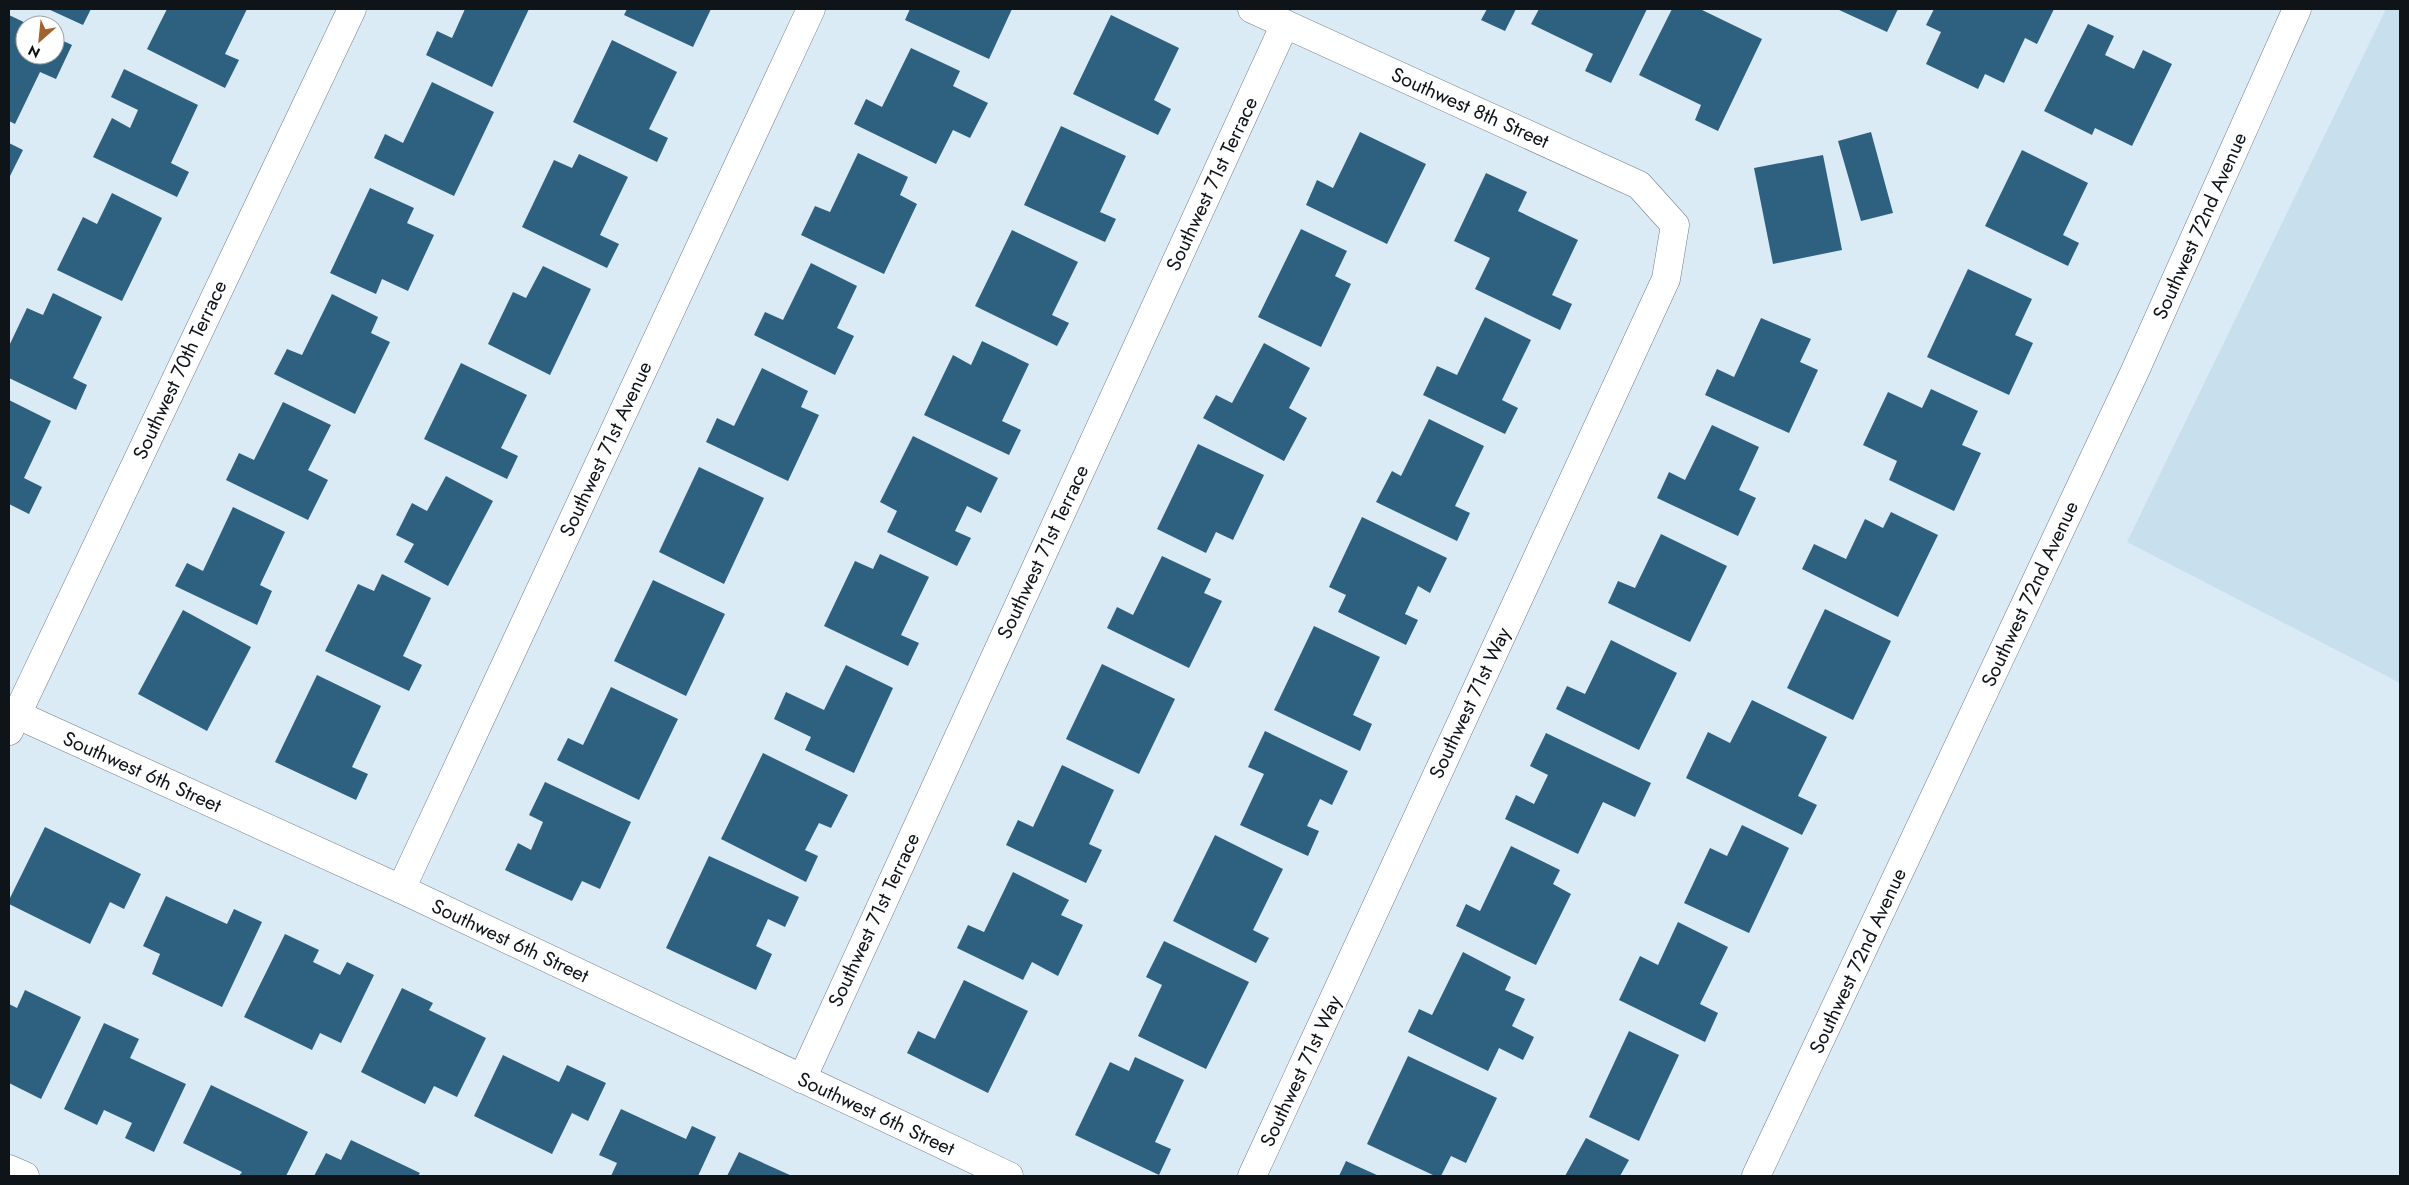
<svg xmlns="http://www.w3.org/2000/svg" width="2409" height="1185" font-family="Jost,sans-serif">
<rect width="100%" height="100%" fill="#dbebf6"/>
<!-- built -->
<path fill="#c8dfee" d="M 2386,9 L 2400,9 L 2400,683 L 2127,542 Z"/>
<!-- building -->
<g fill="#2e6180">
<path d="M 48,9 L 91,9 L 83,25 Z"/>
<path d="M 167,9 L 247,9 L 225,54 L 239,60 L 225,88 L 147,49 Z"/>
<path d="M 465,9 L 529,9 L 492,87 L 426,55 L 437,31 L 452,38 Z"/>
<path d="M 627,9 L 711,9 L 693,47 L 624,15 Z"/>
<path d="M 910,9 L 1012,9 L 989,59 L 905,20 Z"/>
<path d="M 1487,9 L 1516,9 L 1505,31 L 1481,20 Z"/>
<path d="M 1539,9 L 1647,9 L 1611,83 L 1585,71 L 1593,54 L 1531,24 Z"/>
<path d="M 1672,9 L 1700,9 L 1762,39 L 1718,131 L 1695,120 L 1701,105 L 1639,75 Z"/>
<path d="M 1837,9 L 1898,9 L 1887,32 Z"/>
<path d="M 1934,9 L 2054,9 L 2037,44 L 2025,38 L 2004,83 L 1985,74 L 1978,89 L 1926,64 L 1941,32 L 1926,25 Z"/>
<path d="M 9,15 L 30,25 L 25,25 L 25,55 L 55,55 L 55,37 L 72,45 L 56,79 L 40,72 L 15,124 L 9,121 Z"/>
<path d="M 1111,15 L 1179,48 L 1154,100 L 1171,109 L 1158,135 L 1073,94 Z"/>
<path d="M 2088,24 L 2114,36 L 2105,55 L 2134,69 L 2143,50 L 2172,64 L 2132,146 L 2095,128 L 2092,135 L 2044,111 Z"/>
<path d="M 612,40 L 677,72 L 649,129 L 668,138 L 657,162 L 573,122 Z"/>
<path d="M 911,48 L 960,71 L 953,86 L 988,103 L 970,138 L 953,130 L 936,164 L 854,124 L 866,99 L 882,107 Z"/>
<path d="M 124,69 L 198,105 L 171,163 L 189,172 L 177,197 L 93,157 L 112,118 L 130,128 L 138,110 L 111,97 Z"/>
<path d="M 432,82 L 494,112 L 454,196 L 374,158 L 385,134 L 403,143 Z"/>
<path d="M 1061,126 L 1126,156 L 1100,212 L 1116,219 L 1105,242 L 1024,205 Z"/>
<path d="M 1360,132 L 1426,164 L 1387,244 L 1306,205 L 1317,180 L 1333,188 Z"/>
<path d="M 1871,132 L 1893,213 L 1861,221 L 1838,141 Z"/>
<path d="M 9,143 L 23,150 L 9,178 Z"/>
<path d="M 2022,150 L 2088,183 L 2063,235 L 2079,243 L 2068,266 L 1985,226 Z"/>
<path d="M 858,153 L 908,177 L 900,195 L 917,204 L 884,274 L 801,235 L 815,206 L 830,212 Z"/>
<path d="M 579,154 L 628,177 L 600,235 L 619,244 L 607,268 L 522,227 L 554,160 L 572,168 Z"/>
<path d="M 1823,155 L 1842,250 L 1773,264 L 1754,168 Z"/>
<path d="M 1486,173 L 1527,192 L 1518,211 L 1578,240 L 1552,295 L 1572,304 L 1560,330 L 1475,289 L 1490,258 L 1454,241 Z"/>
<path d="M 370,188 L 414,208 L 407,223 L 434,235 L 408,291 L 382,279 L 376,294 L 330,273 Z"/>
<path d="M 112,193 L 162,218 L 122,301 L 57,270 L 83,217 L 97,224 Z"/>
<path d="M 1301,229 L 1347,251 L 1335,276 L 1351,284 L 1321,347 L 1258,317 Z"/>
<path d="M 1012,230 L 1078,262 L 1052,315 L 1069,323 L 1057,346 L 975,306 Z"/>
<path d="M 811,263 L 857,286 L 837,328 L 854,336 L 835,375 L 754,335 L 765,312 L 783,320 Z"/>
<path d="M 543,266 L 591,289 L 550,375 L 488,344 L 513,292 L 526,298 Z"/>
<path d="M 1968,269 L 2032,299 L 2015,335 L 2033,343 L 2009,395 L 1927,357 Z"/>
<path d="M 53,293 L 102,317 L 73,378 L 87,385 L 76,410 L 9,378 L 9,346 L 27,308 L 43,315 Z"/>
<path d="M 332,294 L 378,317 L 371,333 L 390,342 L 355,414 L 274,374 L 287,349 L 302,355 Z"/>
<path d="M 1485,317 L 1531,340 L 1502,400 L 1518,408 L 1505,434 L 1423,395 L 1437,366 L 1457,375 Z"/>
<path d="M 1761,318 L 1811,339 L 1800,362 L 1818,370 L 1789,433 L 1705,395 L 1717,369 L 1734,377 Z"/>
<path d="M 982,341 L 1029,364 L 1002,421 L 1021,430 L 1009,455 L 924,415 L 953,355 L 971,365 Z"/>
<path d="M 1264,343 L 1310,368 L 1289,408 L 1307,418 L 1284,461 L 1203,418 L 1216,395 L 1232,403 Z"/>
<path d="M 461,363 L 527,395 L 501,448 L 518,456 L 507,479 L 424,439 Z"/>
<path d="M 762,368 L 808,391 L 801,407 L 819,415 L 788,481 L 706,442 L 717,418 L 734,426 Z"/>
<path d="M 1931,389 L 1978,411 L 1962,445 L 1981,453 L 1954,511 L 1889,480 L 1897,461 L 1863,445 L 1888,392 L 1922,408 Z"/>
<path d="M 9,400 L 51,421 L 24,478 L 42,487 L 29,514 L 9,504 Z"/>
<path d="M 283,402 L 331,425 L 308,470 L 328,480 L 308,520 L 226,480 L 239,453 L 254,460 Z"/>
<path d="M 1429,419 L 1484,446 L 1455,506 L 1470,513 L 1457,541 L 1376,502 L 1392,471 L 1401,476 Z"/>
<path d="M 1712,425 L 1759,447 L 1739,490 L 1756,498 L 1738,536 L 1657,498 L 1669,472 L 1685,480 Z"/>
<path d="M 913,436 L 998,478 L 981,513 L 967,506 L 955,531 L 971,538 L 957,566 L 887,532 L 897,511 L 880,502 Z"/>
<path d="M 1198,444 L 1264,475 L 1233,540 L 1216,532 L 1206,553 L 1157,529 Z"/>
<path d="M 699,467 L 764,498 L 724,584 L 659,552 Z"/>
<path d="M 446,476 L 493,501 L 448,586 L 404,562 L 414,544 L 396,535 L 412,503 L 427,511 Z"/>
<path d="M 233,507 L 285,532 L 260,585 L 272,591 L 257,625 L 175,586 L 187,563 L 203,571 Z"/>
<path d="M 1891,512 L 1938,535 L 1898,617 L 1802,569 L 1814,544 L 1846,559 L 1865,519 L 1883,528 Z"/>
<path d="M 1362,517 L 1447,558 L 1430,593 L 1418,586 L 1405,614 L 1418,620 L 1406,645 L 1338,612 L 1346,595 L 1329,587 Z"/>
<path d="M 1661,534 L 1727,566 L 1690,642 L 1608,603 L 1618,581 L 1635,588 Z"/>
<path d="M 880,554 L 929,577 L 901,635 L 919,643 L 908,666 L 824,626 L 855,561 L 873,569 Z"/>
<path d="M 1162,556 L 1211,579 L 1204,593 L 1222,601 L 1189,668 L 1107,628 L 1117,607 L 1133,615 Z"/>
<path d="M 382,574 L 431,598 L 403,656 L 422,665 L 409,691 L 325,651 L 358,584 L 374,591 Z"/>
<path d="M 653,580 L 725,614 L 686,696 L 614,661 Z"/>
<path d="M 1825,609 L 1891,641 L 1853,720 L 1787,688 Z"/>
<path d="M 183,610 L 251,647 L 207,731 L 138,694 Z"/>
<path d="M 1314,626 L 1380,657 L 1353,715 L 1372,724 L 1360,751 L 1274,710 Z"/>
<path d="M 1611,640 L 1677,673 L 1639,750 L 1556,709 L 1567,686 L 1585,694 Z"/>
<path d="M 1102,664 L 1175,699 L 1139,774 L 1066,739 Z"/>
<path d="M 846,665 L 893,688 L 854,773 L 805,750 L 811,737 L 774,719 L 786,692 L 824,710 Z"/>
<path d="M 317,675 L 381,706 L 352,767 L 368,774 L 356,800 L 275,762 Z"/>
<path d="M 611,687 L 678,719 L 639,800 L 557,760 L 568,738 L 583,745 Z"/>
<path d="M 1752,700 L 1827,737 L 1798,796 L 1817,805 L 1802,835 L 1686,778 L 1708,732 L 1730,743 Z"/>
<path d="M 1265,731 L 1348,771 L 1332,805 L 1320,799 L 1307,826 L 1319,831 L 1308,856 L 1240,825 L 1264,774 L 1248,767 Z"/>
<path d="M 1546,733 L 1651,783 L 1635,817 L 1603,802 L 1578,854 L 1505,819 L 1516,795 L 1534,804 L 1548,775 L 1530,766 Z"/>
<path d="M 763,753 L 848,795 L 831,828 L 819,823 L 805,850 L 818,856 L 806,882 L 721,839 Z"/>
<path d="M 1062,765 L 1114,790 L 1089,844 L 1102,850 L 1086,883 L 1006,845 L 1018,820 L 1033,827 Z"/>
<path d="M 545,782 L 631,822 L 600,889 L 582,881 L 572,901 L 505,870 L 518,843 L 531,850 L 543,822 L 529,815 Z"/>
<path d="M 1742,825 L 1789,848 L 1749,933 L 1684,903 L 1710,848 L 1727,856 Z"/>
<path d="M 45,827 L 141,874 L 124,909 L 110,902 L 90,944 L 9,904 L 9,900 Z"/>
<path d="M 1215,835 L 1283,869 L 1253,930 L 1269,938 L 1256,963 L 1173,921 Z"/>
<path d="M 1511,846 L 1560,870 L 1553,884 L 1571,894 L 1536,965 L 1456,926 L 1466,904 L 1480,911 Z"/>
<path d="M 709,856 L 799,897 L 785,927 L 768,919 L 756,946 L 772,954 L 756,990 L 666,948 Z"/>
<path d="M 1013,872 L 1069,900 L 1061,915 L 1083,925 L 1058,976 L 1032,962 L 1023,980 L 957,948 L 968,925 L 984,932 Z"/>
<path d="M 166,896 L 227,924 L 234,909 L 262,922 L 222,1007 L 152,974 L 160,954 L 143,946 Z"/>
<path d="M 1678,922 L 1728,947 L 1700,1004 L 1718,1013 L 1705,1042 L 1619,1000 L 1640,956 L 1658,965 Z"/>
<path d="M 285,934 L 319,950 L 313,962 L 340,975 L 347,962 L 374,975 L 341,1043 L 320,1033 L 312,1050 L 244,1017 Z"/>
<path d="M 1164,941 L 1249,982 L 1206,1069 L 1138,1036 L 1162,985 L 1146,977 Z"/>
<path d="M 1463,952 L 1511,977 L 1505,990 L 1525,999 L 1512,1026 L 1534,1037 L 1523,1060 L 1499,1048 L 1488,1071 L 1408,1032 L 1419,1009 L 1432,1015 Z"/>
<path d="M 964,980 L 1028,1011 L 988,1093 L 907,1053 L 918,1031 L 935,1039 Z"/>
<path d="M 402,988 L 433,1003 L 429,1010 L 486,1038 L 457,1097 L 434,1086 L 425,1104 L 361,1072 Z"/>
<path d="M 25,990 L 81,1017 L 41,1099 L 9,1083 L 9,1004 L 17,1008 Z"/>
<path d="M 104,1023 L 139,1039 L 130,1058 L 186,1084 L 154,1152 L 125,1138 L 132,1123 L 104,1110 L 97,1125 L 64,1109 Z"/>
<path d="M 1629,1031 L 1679,1055 L 1639,1141 L 1589,1117 Z"/>
<path d="M 503,1055 L 559,1082 L 567,1065 L 606,1083 L 588,1121 L 572,1113 L 552,1154 L 474,1116 Z"/>
<path d="M 1408,1056 L 1497,1098 L 1466,1163 L 1451,1156 L 1441,1176 L 1435,1176 L 1367,1144 Z"/>
<path d="M 1135,1057 L 1184,1080 L 1155,1142 L 1171,1149 L 1159,1175 L 1075,1135 L 1110,1062 L 1129,1071 Z"/>
<path d="M 211,1085 L 308,1132 L 286,1176 L 239,1176 L 242,1172 L 183,1143 Z"/>
<path d="M 621,1109 L 686,1139 L 692,1126 L 716,1137 L 698,1176 L 611,1176 L 617,1163 L 599,1155 Z"/>
<path d="M 1586,1138 L 1629,1160 L 1620,1176 L 1565,1176 Z"/>
<path d="M 351,1140 L 420,1173 L 418,1176 L 314,1176 L 326,1153 L 341,1160 Z"/>
<path d="M 739,1152 L 792,1176 L 727,1176 Z"/>
<path d="M 1346,1161 L 1379,1176 L 1339,1176 Z"/>
</g>
<g fill="none" stroke-linecap="round" stroke-linejoin="round">
<!-- minor casing -->
<g stroke="#6f7e88" stroke-width="29">
<g id="minor">
<path d="M 1252,9 L 1639,185 L 1675,225 L 1666,279 L 1252,1176"/>
<path d="M 9,711 L 401,889 L 1009,1176"/>
<path d="M 9,731 L 352,9"/>
<path d="M 401,889 L 811,9"/>
<path d="M 802,1079 L 1285,24"/>
<path d="M 9,1169 L 25,1176"/>
<path d="M 1756,1176 L 2135,371 L 2297,9"/>
</g>
</g>
<!-- minor -->
<use href="#minor" stroke="#fff" stroke-width="28"/>
</g>
<g text-anchor="middle" dominant-baseline="central" stroke-width="5" stroke-linejoin="round" paint-order="stroke">
<!-- street labels -->
<g font-size="20" fill="#0e1417" stroke="#fff">
<text transform="translate(1470 108) rotate(24)">Southwest 8th Street</text>
<text transform="translate(1212 184) rotate(-65)">Southwest 71st Terrace</text>
<text transform="translate(2200 226) rotate(-66)">Southwest 72nd Avenue</text>
<text transform="translate(180 370) rotate(-65)">Southwest 70th Terrace</text>
<text transform="translate(606 449) rotate(-65)">Southwest 71st Avenue</text>
<text transform="translate(1043 552) rotate(-65)">Southwest 71st Terrace</text>
<text transform="translate(2030 594) rotate(-65)">Southwest 72nd Avenue</text>
<text transform="translate(1470 703) rotate(-65)">Southwest 71st Way</text>
<text transform="translate(142 772) rotate(24)">Southwest 6th Street</text>
<text transform="translate(874 920) rotate(-65)">Southwest 71st Terrace</text>
<text transform="translate(510 941) rotate(25)">Southwest 6th Street</text>
<text transform="translate(1858 961) rotate(-65)">Southwest 72nd Avenue</text>
<text transform="translate(1301 1071) rotate(-65)">Southwest 71st Way</text>
<text transform="translate(876 1114) rotate(25)">Southwest 6th Street</text>
</g>
</g>
<!-- border -->
<rect width="2409" height="1185" fill="none" stroke="#0e1417" stroke-width="20"/>
<!-- north arrow -->
<g transform="translate(40 40) rotate(207)"><circle r="24" fill="#ffffff" stroke="#9fa1a2"/>
<path d="M0-4L9 19L0 12L-9 19Z" fill="#a2622b"/>
<text y="-8" font-size="14" font-weight="bold" text-anchor="middle" fill="#0e1417">N</text>
</g>
</svg>
